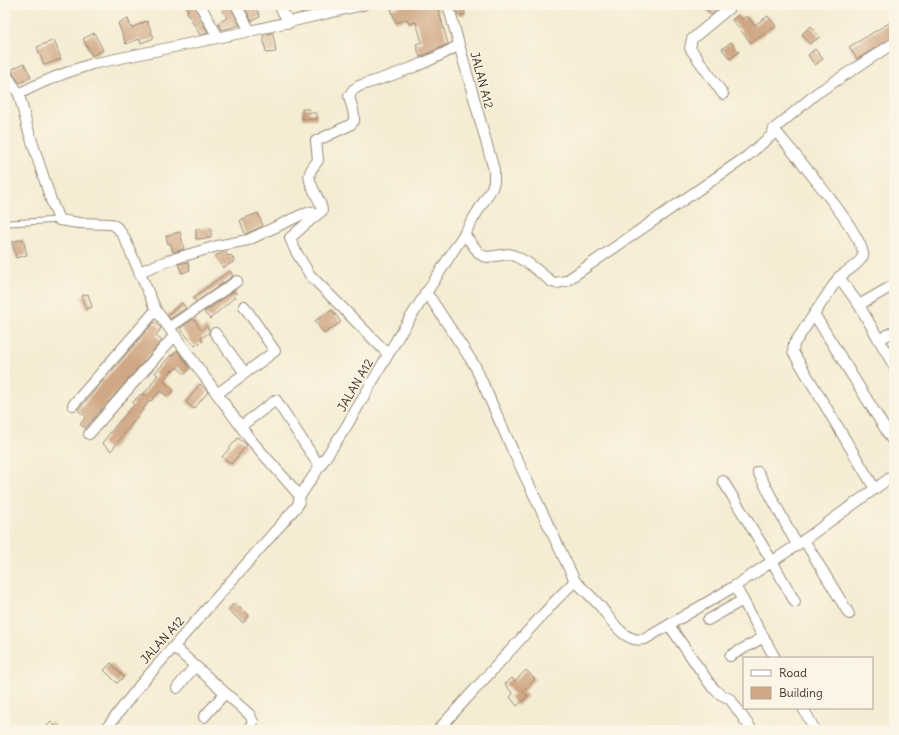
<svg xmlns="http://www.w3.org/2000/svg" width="899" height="735" font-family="Delius,sans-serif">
<rect width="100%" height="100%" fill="#fcf5e5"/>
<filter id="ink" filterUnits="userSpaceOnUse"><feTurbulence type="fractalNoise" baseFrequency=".025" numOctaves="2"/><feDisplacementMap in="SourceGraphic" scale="8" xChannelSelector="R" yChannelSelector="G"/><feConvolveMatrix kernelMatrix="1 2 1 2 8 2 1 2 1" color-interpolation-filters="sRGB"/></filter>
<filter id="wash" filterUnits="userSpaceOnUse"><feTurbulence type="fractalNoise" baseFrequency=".012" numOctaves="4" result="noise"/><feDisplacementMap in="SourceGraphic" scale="16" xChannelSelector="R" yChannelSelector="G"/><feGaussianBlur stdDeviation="0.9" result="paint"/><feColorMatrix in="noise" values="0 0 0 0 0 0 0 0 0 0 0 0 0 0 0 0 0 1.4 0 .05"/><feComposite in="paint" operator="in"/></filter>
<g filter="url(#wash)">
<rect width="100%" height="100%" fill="#f4ecd3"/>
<g id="blocks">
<!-- building -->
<g fill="#d0a885">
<path d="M 186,5 L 194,5 L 208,33 L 200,35 L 187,12 L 188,11 Z"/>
<path d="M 220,5 L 230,5 L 240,25 L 222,30 L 218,23 L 227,18 Z"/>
<path d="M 243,5 L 255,5 L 260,17 L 252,21 Z"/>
<path d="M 404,5 L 437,5 L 448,44 L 420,57 L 416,44 L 422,42 L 416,22 L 409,24 L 407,19 L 396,23 L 391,9 Z"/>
<path d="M 455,5 L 464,5 L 465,15 L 458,15 Z"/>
<path d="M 709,5 L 723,5 L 711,15 L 705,8 Z"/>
<path d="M 738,15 L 742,19 L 747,16 L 755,25 L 768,16 L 776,26 L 751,43 L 732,20 Z"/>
<path d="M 128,19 L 131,28 L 147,21 L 154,38 L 141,43 L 139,39 L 126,44 L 118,23 Z"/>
<path d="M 894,20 L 894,37 L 857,59 L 849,47 Z"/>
<path d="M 811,26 L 820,37 L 810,44 L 802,34 Z"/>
<path d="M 94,33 L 103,50 L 92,56 L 83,39 Z"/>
<path d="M 273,33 L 276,52 L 266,53 L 263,35 Z"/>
<path d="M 54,40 L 61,59 L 44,65 L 37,47 Z"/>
<path d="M 731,42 L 739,52 L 730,59 L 722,49 Z"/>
<path d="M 815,49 L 823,59 L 815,65 L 808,55 Z"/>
<path d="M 24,63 L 31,77 L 20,83 L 11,70 Z"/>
<path d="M 302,109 L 309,109 L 309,113 L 317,113 L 317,119 L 302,119 Z"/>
<path d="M 258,213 L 263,226 L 245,234 L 240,220 Z"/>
<path d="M 211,228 L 211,238 L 196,239 L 196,229 Z"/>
<path d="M 180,232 L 184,249 L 173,252 L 170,243 L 168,244 L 166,236 Z"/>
<path d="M 23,239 L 27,255 L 16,258 L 12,242 Z"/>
<path d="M 225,251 L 228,256 L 231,255 L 235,261 L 223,268 L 215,256 Z"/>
<path d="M 188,262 L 190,270 L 182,273 L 178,264 Z"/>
<path d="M 230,271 L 233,276 L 196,302 L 193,298 L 215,281 Z"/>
<path d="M 234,291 L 237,295 L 210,319 L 204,312 Z"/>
<path d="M 88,294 L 92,307 L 86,309 L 81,296 Z"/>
<path d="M 182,303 L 186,308 L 170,319 L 167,315 Z"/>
<path d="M 332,310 L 341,322 L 324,334 L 315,321 Z"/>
<path d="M 194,319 L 201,330 L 206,326 L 209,330 L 209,333 L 201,338 L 203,341 L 195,346 L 180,328 Z"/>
<path d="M 154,322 L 161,328 L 156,336 L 162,341 L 85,428 L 80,424 L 86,417 L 78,410 Z"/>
<path d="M 177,350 L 190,368 L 185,374 L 177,367 L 173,371 L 172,370 L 163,381 L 174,390 L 168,397 L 160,391 L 151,401 L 150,400 L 111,451 L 102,443 L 117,424 L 134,405 L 132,403 L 141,394 L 143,395 L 152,384 L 151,384 L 158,375 L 155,373 L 171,355 L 172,356 Z"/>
<path d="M 200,384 L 208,392 L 194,409 L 186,402 Z"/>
<path d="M 238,438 L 247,445 L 231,464 L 222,457 Z"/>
<path d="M 234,603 L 249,615 L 243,623 L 228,610 Z"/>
<path d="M 111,663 L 124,677 L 117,683 L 104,670 Z"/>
<path d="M 526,670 L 535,679 L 523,692 L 528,696 L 517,706 L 510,697 L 513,694 L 505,684 L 512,678 L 515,681 Z"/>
<path d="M 51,722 L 59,730 L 43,730 Z"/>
</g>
</g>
</g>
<g filter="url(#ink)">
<use href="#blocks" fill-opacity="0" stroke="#988b78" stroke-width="1"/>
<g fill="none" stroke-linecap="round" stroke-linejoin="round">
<!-- lane casing -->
<g stroke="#988b78" stroke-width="7">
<path id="lane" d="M 10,223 L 59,220"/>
</g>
<!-- street casing -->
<g stroke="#988b78" stroke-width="12">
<g id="street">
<path d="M 200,5 L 218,37"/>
<path d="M 236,5 L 250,31"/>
<path d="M 279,5 L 289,23"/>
<path d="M 5,73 L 19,94 L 27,126 L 51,200 L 59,220 L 79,223 L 111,224 C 118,226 120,231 124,237 L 156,310 L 250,439 L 300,496"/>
<path d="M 19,94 C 42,81 67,72 92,64 L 250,31 L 363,5"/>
<path d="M 723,94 L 690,48 L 692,39 L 733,5"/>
<path d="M 774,129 C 790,149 864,234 863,255 C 862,262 844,273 839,277 L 859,305 L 894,366"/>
<path d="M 464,234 L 479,253 L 483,256 L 488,257 L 509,254 L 515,256 L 528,263 L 552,282 L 556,283 L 566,281 L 746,157 L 772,135 L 774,129 L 817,93 L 894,43"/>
<path d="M 139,272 L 167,261 L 217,246 L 248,240 L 301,215 L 311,212 L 314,214 L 314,217"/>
<path d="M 839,277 L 794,344 L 793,352 L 875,489"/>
<path d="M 425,293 L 431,299 L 475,366 L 513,451 L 575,581"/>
<path d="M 859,305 L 892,286"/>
<path d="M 814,314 L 894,443"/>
<path d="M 170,327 L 237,281"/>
<path d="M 215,333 L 245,373"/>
<path d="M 879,340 L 894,331"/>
<path d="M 388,354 L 310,275 L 295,250 L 290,238 L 314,217 L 322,211 C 322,200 306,183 310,173 C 311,168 316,164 318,160 L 316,141 L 350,125 L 354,121 C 355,112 351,105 349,96 L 353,90 L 359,86 C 394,75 427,64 459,45"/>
<path d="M 217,394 L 275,351 L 244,306"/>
<path d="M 73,405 L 156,310"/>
<path d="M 241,426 L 276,400 L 320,467"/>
<path d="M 89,434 L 175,335"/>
<path d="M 758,472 L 797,545"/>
<path d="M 723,481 L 772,561 L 795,602"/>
<path d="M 804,540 L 849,614"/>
<path d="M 735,586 L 775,658"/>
<path d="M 708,620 L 743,600"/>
<path d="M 669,625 L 712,687 L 720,694 L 730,699 L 752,730"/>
<path d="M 174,647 L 250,715 L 253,722 L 250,727 L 247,730"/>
<path d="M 730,656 L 764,637"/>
<path d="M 177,688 L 195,666"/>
<path d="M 803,708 L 815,730"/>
<path d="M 204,717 L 225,693"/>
<path d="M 105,730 L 140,685 L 298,505 L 300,496 L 346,427 L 400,334 L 464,234 L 492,188 L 494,182 L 494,170 L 448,5"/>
<path d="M 438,730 L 557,599 L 575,581 C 583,589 592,597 600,606 C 611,619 624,644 645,639 L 735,586 L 797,545 L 894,475"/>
</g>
</g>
<!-- lane -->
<use href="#lane" stroke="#fff" stroke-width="5"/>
<!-- street -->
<use href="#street" stroke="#fff" stroke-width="10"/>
</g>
</g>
<g text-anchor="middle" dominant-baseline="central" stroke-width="3" stroke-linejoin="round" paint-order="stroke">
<!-- street labels -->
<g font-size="12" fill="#3b2a1e" stroke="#fcf5e5">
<text transform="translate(482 80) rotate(75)">JALAN A12</text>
<text transform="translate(355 385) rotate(-60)">JALAN A12</text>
<text transform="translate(162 640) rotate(-48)">JALAN A12</text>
</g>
</g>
<!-- margin -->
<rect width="899" height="735" fill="none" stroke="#fcf5e5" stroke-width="20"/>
<!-- legend -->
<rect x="743" y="657" width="130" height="52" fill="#fcf5e5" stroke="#afa495"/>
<rect x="751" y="670" width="20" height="6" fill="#ffffff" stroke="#afa495"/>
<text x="779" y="677" font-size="12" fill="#3b2a1e">Road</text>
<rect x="751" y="687" width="20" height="12" fill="#d0a885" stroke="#afa495"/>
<text x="779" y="697" font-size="12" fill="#3b2a1e">Building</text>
</svg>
